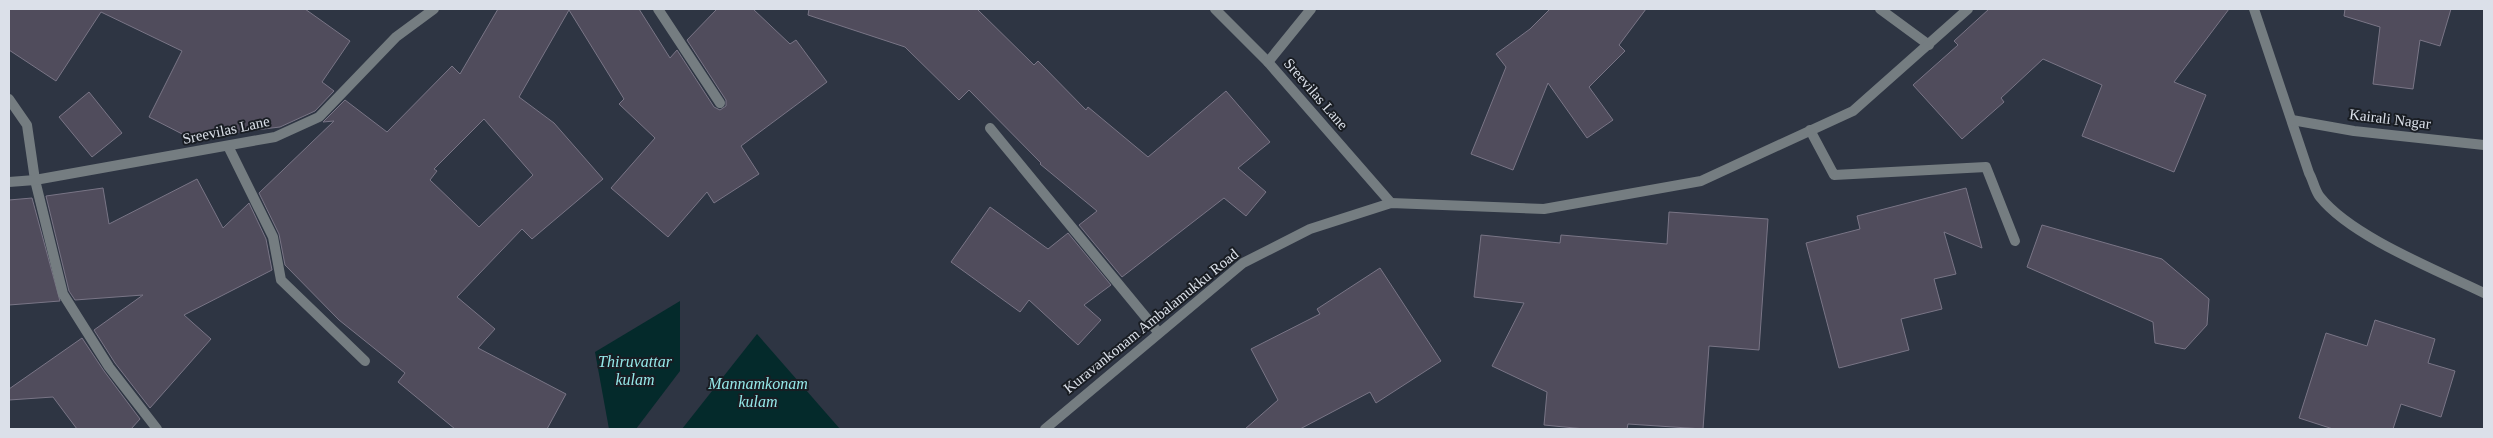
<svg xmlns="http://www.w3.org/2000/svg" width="2493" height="438" font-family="Georgia,serif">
<rect width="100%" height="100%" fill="#2e3543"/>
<!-- water -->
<g fill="#042a2b">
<path d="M 680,301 L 680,371 L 636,429 L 609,429 L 595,352 Z"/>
<path d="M 757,334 L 840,429 L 682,429 Z"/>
</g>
<!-- building -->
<g fill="#504c5c" stroke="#797586" fill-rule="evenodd">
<path d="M 9,9 L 305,9 L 350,41 L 322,82 L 334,91 L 315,111 L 280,127 L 190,138 L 149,117 L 182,51 L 101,12 L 56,81 L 9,50 Z"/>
<path d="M 498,9 L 639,9 L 670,58 L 677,50 L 714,107 L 720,110 L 726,106 L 726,100 L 687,40 L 717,9 L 753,9 L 790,44 L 796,40 L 827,82 L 741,146 L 759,174 L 714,203 L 707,192 L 668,237 L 611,188 L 655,138 L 619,104 L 624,99 L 569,10 L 519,97 L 554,123 L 603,179 L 532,239 L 522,229 L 457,297 L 495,329 L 478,348 L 566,394 L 547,429 L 455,429 L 398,382 L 405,373 L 339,320 L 285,265 L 279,234 L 259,193 L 334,121 L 323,122 L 345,100 L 387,132 L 452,66 L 460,74 ZM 484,119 L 533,175 L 479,227 L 430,180 L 437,171 L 434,169 Z"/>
<path d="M 809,9 L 977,9 L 1034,65 L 1038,61 L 1086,110 L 1088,107 L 1148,157 L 1226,91 L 1270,142 L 1238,168 L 1266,192 L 1246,216 L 1224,198 L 1122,277 L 1079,225 L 1097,211 L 1040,164 L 1041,163 L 969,90 L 959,100 L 905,47 L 808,15 Z"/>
<path d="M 1550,9 L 1646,9 L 1619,45 L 1625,51 L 1589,87 L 1613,120 L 1587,138 L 1548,83 L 1513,170 L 1471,154 L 1506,67 L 1496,54 L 1530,29 Z"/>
<path d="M 1989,9 L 2229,9 L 2174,82 L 2206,95 L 2174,172 L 2082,136 L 2102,85 L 2043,59 L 2001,98 L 2004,102 L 1962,139 L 1913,85 L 1958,45 L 1954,41 Z"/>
<path d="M 2345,9 L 2451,9 L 2440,46 L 2420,40 L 2413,89 L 2373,84 L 2380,27 L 2344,16 Z"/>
<path d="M 89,92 L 122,133 L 92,157 L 59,117 Z"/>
<path d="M 197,179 L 223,228 L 249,203 L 266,239 L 272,270 L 184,315 L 211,339 L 150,408 L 115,363 L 94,330 L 143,295 L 75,300 L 69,291 L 46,196 L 103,188 L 109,224 Z"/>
<path d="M 1966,188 L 1982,248 L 1944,232 L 1956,274 L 1934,279 L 1942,309 L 1901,319 L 1909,350 L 1839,368 L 1806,243 L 1860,229 L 1857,216 Z"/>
<path d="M 32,198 L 60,301 L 9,305 L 9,200 Z"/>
<path d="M 990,207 L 1048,249 L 1068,233 L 1111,285 L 1084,305 L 1101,320 L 1078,345 L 1029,300 L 1020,312 L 951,262 Z"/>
<path d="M 1669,212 L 1768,219 L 1759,350 L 1709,346 L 1703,429 L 1628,424 L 1627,429 L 1585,429 L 1544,425 L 1547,392 L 1492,366 L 1524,303 L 1474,297 L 1481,235 L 1560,243 L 1561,235 L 1667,244 Z"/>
<path d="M 2042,225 L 2162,259 L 2209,299 L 2207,325 L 2185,349 L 2155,343 L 2153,322 L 2027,267 Z"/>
<path d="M 1380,268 L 1441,361 L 1376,403 L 1370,392 L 1300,429 L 1245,429 L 1278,400 L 1251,349 L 1320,314 L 1317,309 Z"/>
<path d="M 2375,320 L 2435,339 L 2428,363 L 2455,371 L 2441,417 L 2401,404 L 2393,429 L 2333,429 L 2299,418 L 2326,333 L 2367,346 Z"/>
<path d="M 82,338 L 104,371 L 140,419 L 131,429 L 77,429 L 53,397 L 9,400 L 9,389 Z"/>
</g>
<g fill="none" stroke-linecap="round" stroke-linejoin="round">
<!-- street -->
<g stroke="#757d81" stroke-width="10">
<path d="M 658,9 L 720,103"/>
<path d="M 1215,9 L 1268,62 L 1391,203"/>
<path d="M 1880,9 L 1929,45"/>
<path d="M 2254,9 L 2309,173 C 2313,180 2315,191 2320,197 C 2352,237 2437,270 2484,293"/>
<path d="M 1268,62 L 1311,9"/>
<path d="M 9,99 L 27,125 L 35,180 L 63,294 L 109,367 L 157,429"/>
<path d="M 2292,120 L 2354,131 L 2484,145"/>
<path d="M 990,128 L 1158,332"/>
<path d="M 1810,130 L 1834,175 L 1986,167 L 2015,241"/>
<path d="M 228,146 L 273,237 L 281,280 L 365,361"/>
<path d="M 9,182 L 35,180 L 275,137 L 319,117 L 396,37 L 434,9"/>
<path d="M 1045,429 L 1243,263 L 1310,229 L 1391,203 L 1544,209 L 1701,181 L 1853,111 L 1968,9"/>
</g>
</g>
<g text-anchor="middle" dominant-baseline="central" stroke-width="4" stroke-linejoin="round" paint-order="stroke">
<!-- street labels -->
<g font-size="15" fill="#dbe0e9" stroke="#191d23">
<text transform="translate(1316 94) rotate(49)">Sreevilas Lane</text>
<text transform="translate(2390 119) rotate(7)">Kairali Nagar</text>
<text transform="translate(226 130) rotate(-12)">Sreevilas Lane</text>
<text transform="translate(1151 321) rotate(-39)">Kuravankonam Ambalamukku Road</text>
</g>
<!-- water labels -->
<g font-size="16" font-style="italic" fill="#95e8e9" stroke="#191d23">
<text x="635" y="361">Thiruvattar<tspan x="635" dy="18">kulam</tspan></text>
<text x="758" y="383">Mannamkonam<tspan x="758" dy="18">kulam</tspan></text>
</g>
</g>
<!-- border -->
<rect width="2493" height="438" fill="none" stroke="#dbe0e9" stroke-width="20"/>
</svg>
